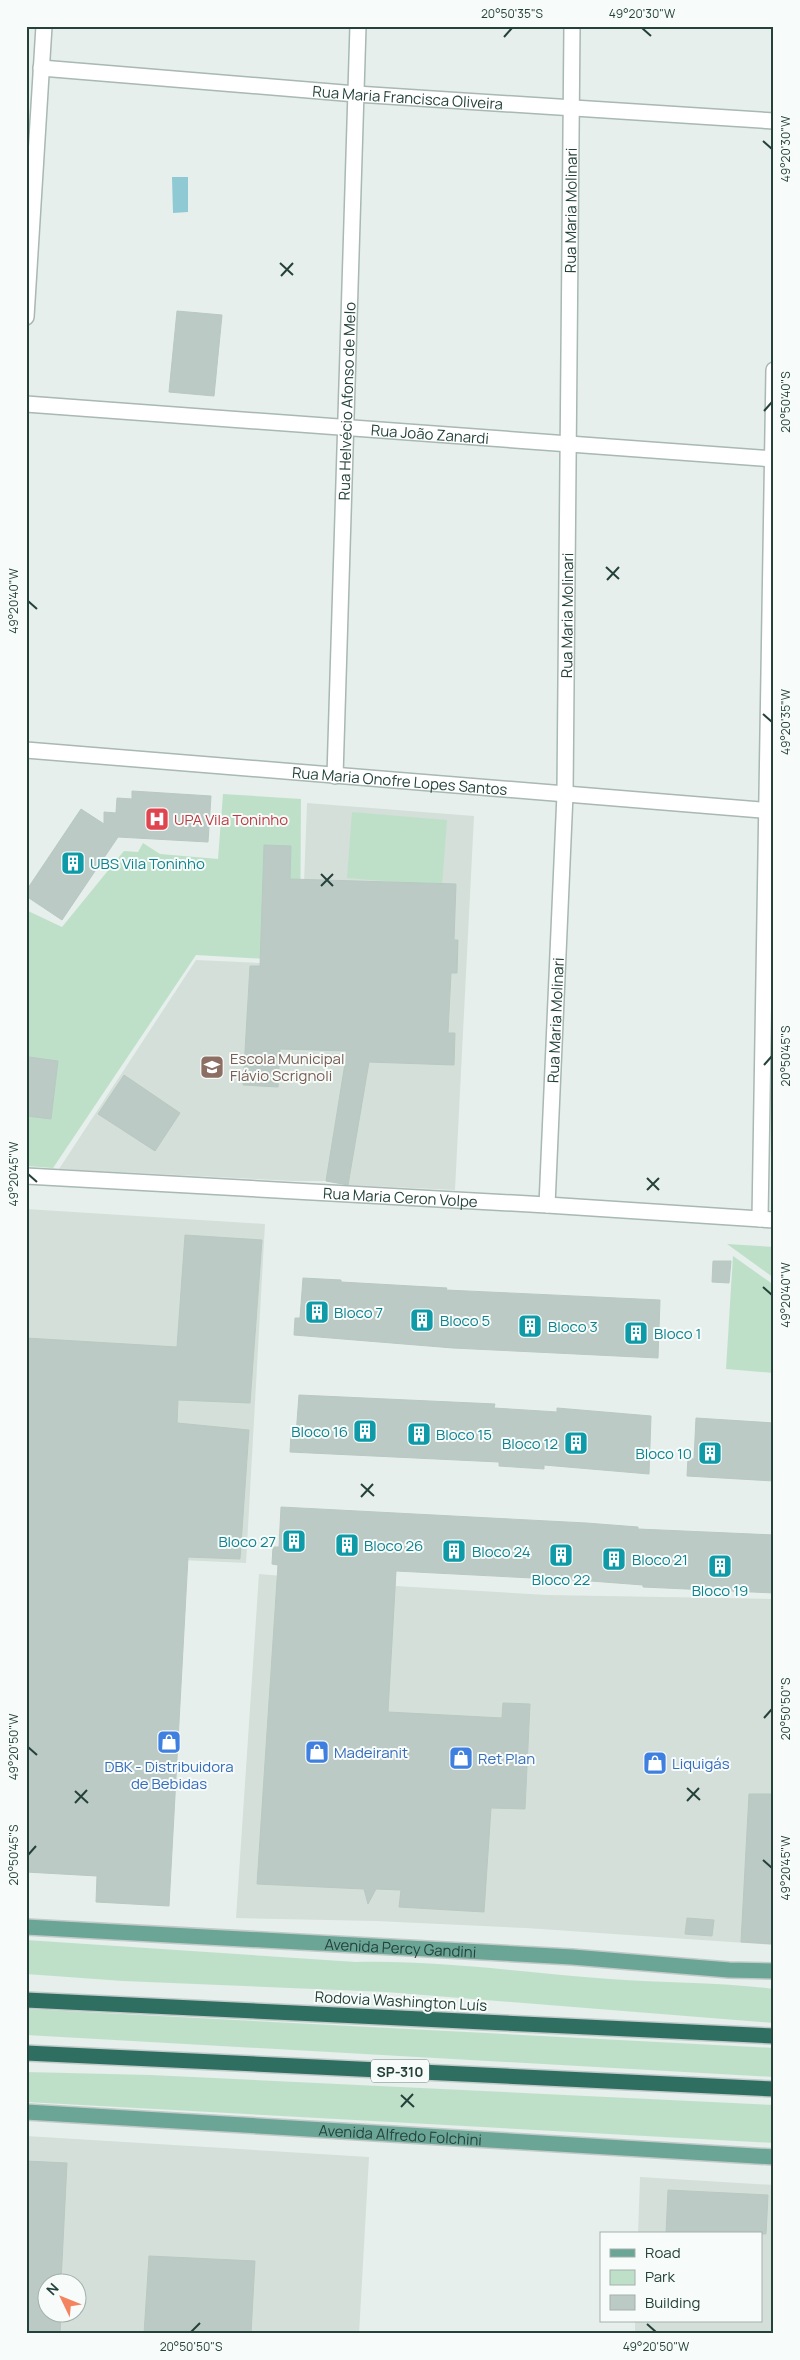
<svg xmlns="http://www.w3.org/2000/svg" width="800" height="2360" font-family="Manrope,sans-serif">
<rect width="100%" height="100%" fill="#e6efeb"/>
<!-- built -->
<g fill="#d4dfda" fill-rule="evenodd">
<path d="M 307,803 L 474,816 L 455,1190 L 348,1185 L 326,1181 L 293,1181 L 59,1169 L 196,960 L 301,965 Z"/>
<path d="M 26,1209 L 265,1224 L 246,1563 L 26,1553 Z"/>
<path d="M 259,1574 L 396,1586 L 547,1595 L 774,1599 L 774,1945 L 526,1928 L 376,1921 L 236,1918 Z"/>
<path d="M 26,2136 L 369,2157 L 359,2334 L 26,2334 ZM 48,2282 L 78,2282 L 78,2312 L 48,2312 Z"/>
<path d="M 640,2177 L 774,2185 L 774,2334 L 635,2334 L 635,2321 L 761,2321 L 761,2234 L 638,2234 Z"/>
</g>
<!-- green -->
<g fill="#bfe0c8">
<path d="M 223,794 L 301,799 L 300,961 L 196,955 L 53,1168 L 26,1166 L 26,910 L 62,927 L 124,851 L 138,852 L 143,843 L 160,854 L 218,859 Z"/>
<path d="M 352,812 L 447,820 L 442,886 L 347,878 Z"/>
<path d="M 727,1244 L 774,1247 L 774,1278 Z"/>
<path d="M 733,1256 L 774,1285 L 774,1373 L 726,1369 Z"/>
<path d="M 26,1940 L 356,1962 C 441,1960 526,1973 610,1979 C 665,1983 719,1982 774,1989 L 774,2023 L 386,1992 L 123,1981 L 26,1974 Z"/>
<path d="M 26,2009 L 774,2048 L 774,2077 L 26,2035 Z"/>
<path d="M 26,2072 L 151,2075 L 774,2105 L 774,2143 L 26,2102 Z"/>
</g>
<!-- water -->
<path fill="#8ec9d4" d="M 172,177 L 188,177 L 188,212 L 173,213 Z"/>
<!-- building -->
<g fill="#bbcac4" stroke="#b8c9c2">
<path d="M 177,311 L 222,315 L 214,396 L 169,392 Z"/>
<path d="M 132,791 L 211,796 L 208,842 L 118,837 L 62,920 L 26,896 L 26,891 L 81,809 L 104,824 L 104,812 L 116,813 L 117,798 L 132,799 Z"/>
<path d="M 264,845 L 291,846 L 290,879 L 456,884 L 454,940 L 458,940 L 457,973 L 451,973 L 448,1033 L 455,1033 L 454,1065 L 369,1062 L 348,1185 L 326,1181 L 347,1051 L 280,1049 L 278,1087 L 243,1085 L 250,966 L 260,966 Z"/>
<path d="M 29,1057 L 58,1061 L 51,1119 L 26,1116 L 26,1079 Z"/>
<path d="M 124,1075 L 180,1113 L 155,1151 L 98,1114 Z"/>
<path d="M 185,1235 L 262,1240 L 250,1403 L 178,1400 L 177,1423 L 249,1430 L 240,1559 L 188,1557 L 169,1906 L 96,1902 L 97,1876 L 26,1872 L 26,1338 L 177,1347 Z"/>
<path d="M 713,1261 L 731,1261 L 729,1283 L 712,1282 Z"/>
<path d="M 303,1278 L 341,1280 L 341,1282 L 447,1288 L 446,1290 L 660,1300 L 658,1358 L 453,1348 L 294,1335 L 295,1318 L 300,1318 Z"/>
<path d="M 299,1395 L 495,1404 L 494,1408 L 557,1412 L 557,1408 L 651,1416 L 649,1474 L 544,1465 L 544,1469 L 499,1466 L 499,1462 L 290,1452 L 291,1434 L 296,1435 Z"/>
<path d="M 696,1418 L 774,1423 L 774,1481 L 687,1476 L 688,1458 L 694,1459 Z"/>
<path d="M 281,1507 L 586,1523 L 638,1527 L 638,1529 L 774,1535 L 774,1593 L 643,1587 L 643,1585 L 591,1581 L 396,1571 L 388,1712 L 502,1718 L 503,1703 L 530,1704 L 525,1809 L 491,1808 L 484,1912 L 399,1907 L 401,1890 L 376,1889 L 368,1904 L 364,1889 L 257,1884 L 278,1565 L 272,1564 L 273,1547 L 279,1547 Z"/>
<path d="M 749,1794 L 774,1794 L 774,1944 L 741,1942 Z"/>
<path d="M 687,1918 L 714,1920 L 712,1936 L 685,1934 Z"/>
<path d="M 26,2161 L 67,2163 L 61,2282 L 48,2282 L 48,2312 L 61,2312 L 60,2334 L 26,2334 Z"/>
<path d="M 668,2190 L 768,2195 L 766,2234 L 666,2234 Z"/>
<path d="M 149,2256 L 255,2261 L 251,2334 L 144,2334 Z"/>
</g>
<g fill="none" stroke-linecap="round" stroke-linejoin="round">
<!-- minor casing -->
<g stroke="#a8b8b2" stroke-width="18">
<g id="minor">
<path id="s1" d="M 41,68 L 356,94 L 774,121"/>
<path d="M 26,317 L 44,26"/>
<path id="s2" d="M 26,404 L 774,459"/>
<path id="s3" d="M 26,750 L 774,811"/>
<path id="s4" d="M 335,776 L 358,26"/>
<path id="s5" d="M 26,1176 L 547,1205 L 774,1220"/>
<path id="s6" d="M 547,1205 L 565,794 L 572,26"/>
<path d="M 760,1219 L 774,370"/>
</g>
</g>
<!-- major casing -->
<g stroke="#c2cac8" stroke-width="18">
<g id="major">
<path id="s7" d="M 26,1927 L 572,1957 L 729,1970 L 774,1971"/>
<path id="s8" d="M 26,2112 L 774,2157"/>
</g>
</g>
<!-- highway casing -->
<g stroke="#c2cac8" stroke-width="18">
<g id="highway">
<path d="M 26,2000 L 774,2036"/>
<path d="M 26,2053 L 774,2089"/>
</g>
</g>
<!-- minor -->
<use href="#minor" stroke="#fff" stroke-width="15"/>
<!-- major -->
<use href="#major" stroke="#6aa596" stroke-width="15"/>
<!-- highway -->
<use href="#highway" stroke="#2f6f62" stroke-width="15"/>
</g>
<!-- ticks -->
<path fill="none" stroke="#24423a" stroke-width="2" d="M 642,28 L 651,36M 504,37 L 512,28M 763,141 L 772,149M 280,263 L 293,275M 281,276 L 293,263M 764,411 L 772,402M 606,567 L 619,579M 607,580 L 619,567M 28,601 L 37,609M 763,714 L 772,722M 321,874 L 333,886M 321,886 L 333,874M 764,1065 L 772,1056M 28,1174 L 37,1182M 647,1178 L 659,1190M 647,1190 L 659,1178M 763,1287 L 772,1295M 361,1484 L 374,1496M 361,1497 L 373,1484M 764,1718 L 772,1709M 28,1747 L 37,1755M 687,1788 L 700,1800M 75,1791 L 88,1803M 687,1801 L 699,1788M 75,1803 L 87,1790M 28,1855 L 36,1846M 763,1860 L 772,1868M 401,2095 L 414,2107M 401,2107 L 413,2094M 647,2324 L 656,2332M 191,2332 L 200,2323"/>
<!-- icons -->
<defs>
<g id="hospital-square" transform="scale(1.25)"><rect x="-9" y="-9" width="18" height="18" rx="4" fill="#e0444e" stroke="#f7fbf9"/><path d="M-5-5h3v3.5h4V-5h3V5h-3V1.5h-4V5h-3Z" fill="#fff"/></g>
<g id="building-square" transform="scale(1.25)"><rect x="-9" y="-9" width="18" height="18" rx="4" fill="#0f9aa8" stroke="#f7fbf9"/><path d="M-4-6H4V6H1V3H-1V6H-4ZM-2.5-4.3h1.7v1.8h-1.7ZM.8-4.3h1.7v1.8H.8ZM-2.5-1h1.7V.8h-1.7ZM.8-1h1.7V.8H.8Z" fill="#fff"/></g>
<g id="school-square" transform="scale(1.25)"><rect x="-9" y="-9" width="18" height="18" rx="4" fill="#8d6e63" stroke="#f7fbf9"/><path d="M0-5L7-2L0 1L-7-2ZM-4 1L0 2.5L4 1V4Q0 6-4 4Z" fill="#fff"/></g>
<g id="shop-square" transform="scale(1.25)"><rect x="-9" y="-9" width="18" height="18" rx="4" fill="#3f7fe0" stroke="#f7fbf9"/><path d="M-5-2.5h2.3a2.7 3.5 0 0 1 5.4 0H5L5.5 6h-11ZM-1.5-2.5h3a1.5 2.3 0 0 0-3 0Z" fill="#fff"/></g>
</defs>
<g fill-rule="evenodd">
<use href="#hospital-square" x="157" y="819"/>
<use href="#building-square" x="73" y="863"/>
<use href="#school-square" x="212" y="1067"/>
<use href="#building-square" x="317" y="1312"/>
<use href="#building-square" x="422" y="1320"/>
<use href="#building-square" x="530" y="1326"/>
<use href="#building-square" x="636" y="1333"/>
<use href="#building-square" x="365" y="1431"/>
<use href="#building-square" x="419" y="1434"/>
<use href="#building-square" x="576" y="1443"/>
<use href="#building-square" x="710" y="1453"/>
<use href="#building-square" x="294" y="1541"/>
<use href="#building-square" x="347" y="1545"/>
<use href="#building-square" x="454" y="1551"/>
<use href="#building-square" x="561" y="1555"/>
<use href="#building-square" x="614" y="1559"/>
<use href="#building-square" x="720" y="1566"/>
<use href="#shop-square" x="169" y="1742"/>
<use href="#shop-square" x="317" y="1752"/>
<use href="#shop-square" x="461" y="1758"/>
<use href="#shop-square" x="655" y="1763"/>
</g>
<g text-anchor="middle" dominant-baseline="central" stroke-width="4" stroke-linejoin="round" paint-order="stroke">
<!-- shield labels -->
<rect fill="#f7fbf9" stroke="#637a73" stroke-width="1" x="371" y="2059.5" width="58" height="23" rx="4"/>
<g font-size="14" font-weight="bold" fill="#24423a">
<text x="400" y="2071">SP-310</text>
</g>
<!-- street labels -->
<g font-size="15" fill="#24423a" stroke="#f7fbf9">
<text stroke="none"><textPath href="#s1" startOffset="368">Rua Maria Francisca Oliveira</textPath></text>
<text stroke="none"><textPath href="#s6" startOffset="995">Rua Maria Molinari</textPath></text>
<text stroke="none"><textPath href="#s4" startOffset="375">Rua Helvécio Afonso de Melo</textPath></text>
<text stroke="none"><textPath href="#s2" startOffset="405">Rua João Zanardi</textPath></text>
<text stroke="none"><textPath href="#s6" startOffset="590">Rua Maria Molinari</textPath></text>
<text stroke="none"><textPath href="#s3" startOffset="375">Rua Maria Onofre Lopes Santos</textPath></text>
<text stroke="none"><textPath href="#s6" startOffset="185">Rua Maria Molinari</textPath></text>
<text stroke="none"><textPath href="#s5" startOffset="375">Rua Maria Ceron Volpe</textPath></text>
<text stroke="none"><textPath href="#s7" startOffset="375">Avenida Percy Gandini</textPath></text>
<text transform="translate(401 2001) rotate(3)">Rodovia Washington Luís</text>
<text stroke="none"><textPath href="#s8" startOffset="375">Avenida Alfredo Folchini</textPath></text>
</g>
<!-- health labels -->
<g font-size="15" fill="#be3a42" stroke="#f7fbf9" text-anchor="start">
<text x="174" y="819">UPA Vila Toninho</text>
</g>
<!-- culture labels -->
<g font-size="15" fill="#0d838f" stroke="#f7fbf9" text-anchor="start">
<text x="90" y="863">UBS Vila Toninho</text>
<text x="334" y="1312">Bloco 7</text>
<text x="440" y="1320">Bloco 5</text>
<text x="548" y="1326">Bloco 3</text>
<text x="654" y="1333">Bloco 1</text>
<text x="348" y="1431" text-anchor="end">Bloco 16</text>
<text x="436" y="1434">Bloco 15</text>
<text x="558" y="1443" text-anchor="end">Bloco 12</text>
<text x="692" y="1453" text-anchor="end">Bloco 10</text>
<text x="276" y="1541" text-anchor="end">Bloco 27</text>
<text x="364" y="1545">Bloco 26</text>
<text x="472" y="1551">Bloco 24</text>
<text x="632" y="1559">Bloco 21</text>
<text x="561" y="1579" text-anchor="middle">Bloco 22</text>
<text x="720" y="1590" text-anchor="middle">Bloco 19</text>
</g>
<!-- education labels -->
<g font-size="15" fill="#785e54" stroke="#f7fbf9" text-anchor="start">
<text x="230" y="1058">Escola Municipal<tspan x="230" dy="17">Flávio Scrignoli</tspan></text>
</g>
<!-- shop labels -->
<g font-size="15" fill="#366cbe" stroke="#f7fbf9" text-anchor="start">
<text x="334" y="1752">Madeiranit</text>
<text x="478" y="1758">Ret Plan</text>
<text x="672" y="1763">Liquigás</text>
<text x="169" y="1766" text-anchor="middle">DBK - Distribuidora<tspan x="169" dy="17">de Bebidas</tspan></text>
</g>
</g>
<!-- border -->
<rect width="800" height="2360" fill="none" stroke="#f7fbf9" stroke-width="55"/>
<!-- legend -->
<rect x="600" y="2232" width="162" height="90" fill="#f7fbf9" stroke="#a3b1ad"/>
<rect x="610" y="2249" width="25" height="8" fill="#6aa596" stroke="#a3b1ad"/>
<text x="645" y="2258" font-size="15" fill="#24423a">Road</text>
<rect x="610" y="2270" width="25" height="15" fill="#bfe0c8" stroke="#a3b1ad"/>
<text x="645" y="2282" font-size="15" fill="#24423a">Park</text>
<rect x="610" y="2295" width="25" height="15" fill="#bbcac4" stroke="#a3b1ad"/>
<text x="645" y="2308" font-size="15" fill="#24423a">Building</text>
<!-- north arrow -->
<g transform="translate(62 2298) rotate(313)"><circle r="24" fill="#f7fbf9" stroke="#a3b1ad"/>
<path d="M0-4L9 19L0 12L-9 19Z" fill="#f4845f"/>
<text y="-8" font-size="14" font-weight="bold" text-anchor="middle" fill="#24423a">N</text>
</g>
<rect x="28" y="28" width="744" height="2304" fill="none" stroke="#24423a" stroke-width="2"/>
<g font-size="12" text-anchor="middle" fill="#24423a">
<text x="512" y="18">20°50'35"S</text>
<text x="642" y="18">49°20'30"W</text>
<text transform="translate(786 149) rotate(-90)" y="4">49°20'30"W</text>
<text transform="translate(786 402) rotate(-90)" y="4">20°50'40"S</text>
<text transform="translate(14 601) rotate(-90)" y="4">49°20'40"W</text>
<text transform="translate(786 722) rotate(-90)" y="4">49°20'35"W</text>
<text transform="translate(786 1056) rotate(-90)" y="4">20°50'45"S</text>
<text transform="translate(14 1174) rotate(-90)" y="4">49°20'45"W</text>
<text transform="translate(786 1295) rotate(-90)" y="4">49°20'40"W</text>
<text transform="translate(786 1709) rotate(-90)" y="4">20°50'50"S</text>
<text transform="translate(14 1747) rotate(-90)" y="4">49°20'50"W</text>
<text transform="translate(14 1855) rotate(-90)" y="4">20°50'45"S</text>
<text transform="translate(786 1868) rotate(-90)" y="4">49°20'45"W</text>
<text x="191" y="2351">20°50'50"S</text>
<text x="656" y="2351">49°20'50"W</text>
</g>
</svg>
